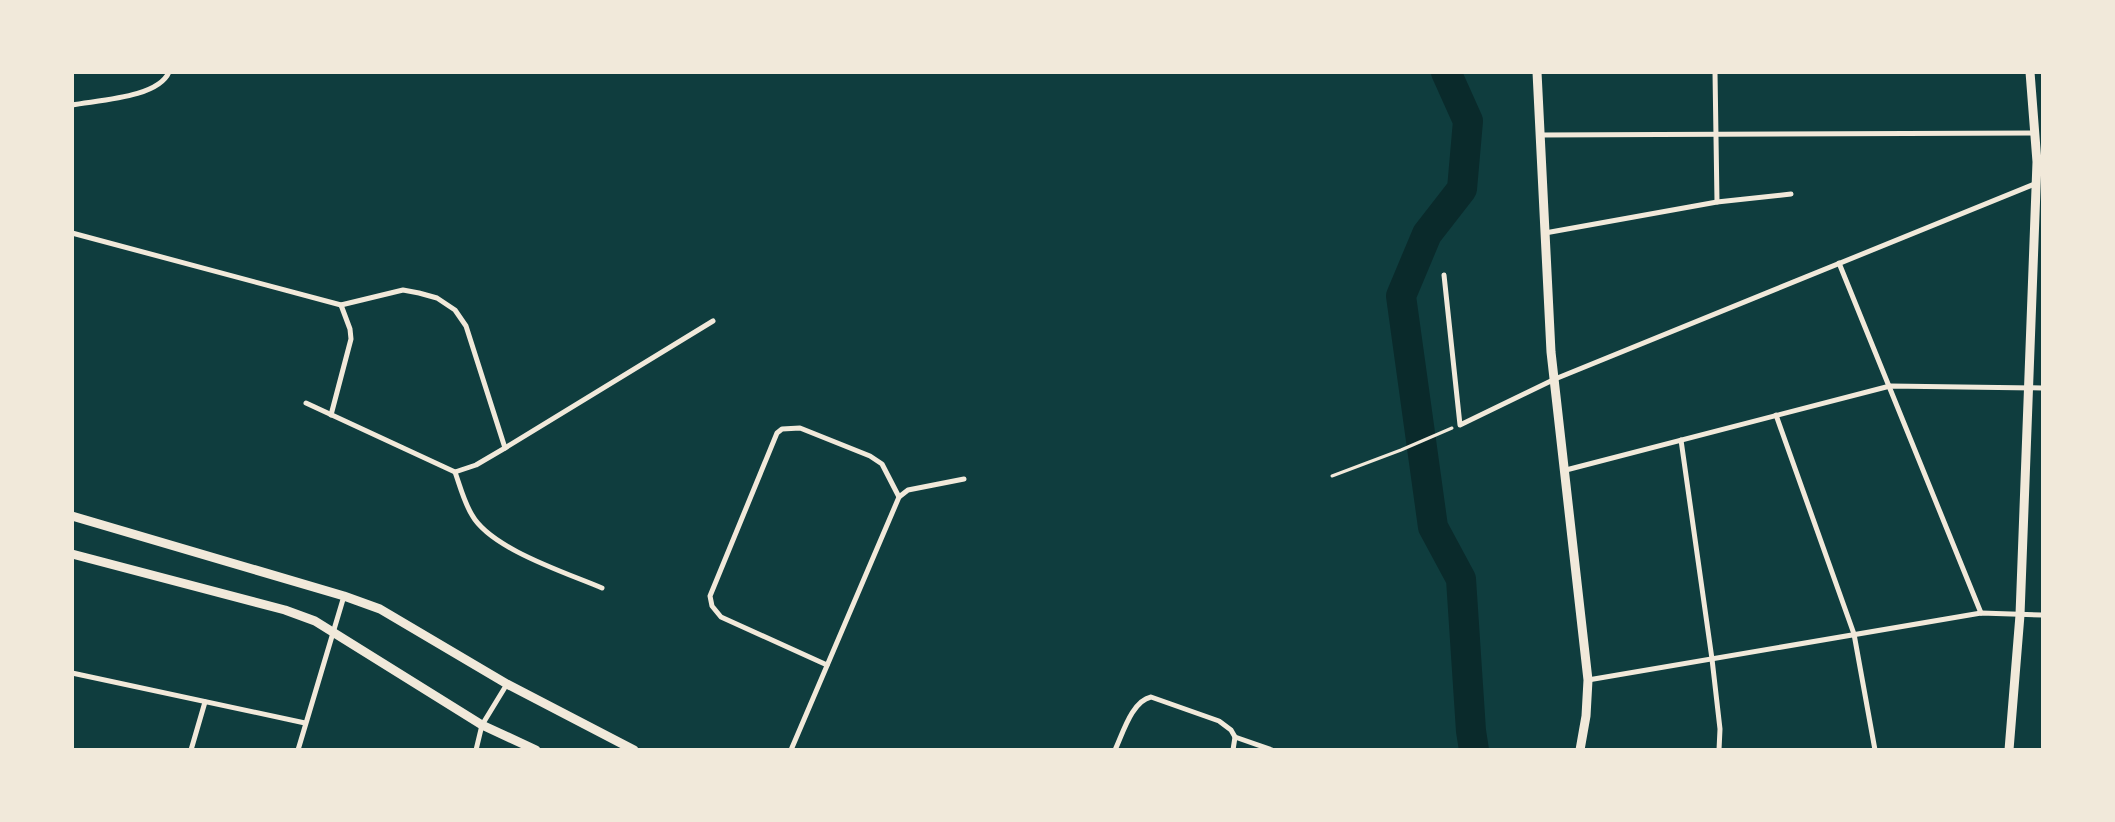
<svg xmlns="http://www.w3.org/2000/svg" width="2115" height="822" font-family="'Nunito Sans',sans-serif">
<rect width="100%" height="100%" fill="#0f3d3e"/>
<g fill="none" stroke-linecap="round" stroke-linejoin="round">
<!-- river -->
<path stroke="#0a2a2b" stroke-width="30" d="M 1446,72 L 1468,121 L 1462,189 L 1427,234 L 1401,296 L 1433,527 L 1461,579 L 1471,731 L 1474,750"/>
<!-- path -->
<path stroke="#f1e9da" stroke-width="3" d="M 1332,476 L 1401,450 L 1452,428"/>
<!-- minor -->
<g stroke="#f1e9da" stroke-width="5">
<path d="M 1715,72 L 1717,202"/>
<path d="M 72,105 C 98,100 158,98 169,72"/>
<path d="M 1540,135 L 2035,133"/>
<path d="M 72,233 L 341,305 L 403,290 L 419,293 L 437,298 L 455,310 L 466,326 L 505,448"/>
<path d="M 1545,233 L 1717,202 L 1791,194"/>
<path d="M 1839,263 L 1981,613"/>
<path d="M 1444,275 L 1460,425 L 1555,379 L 2037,183"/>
<path d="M 306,403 L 455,472 L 476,465 L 505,448 L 713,321"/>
<path d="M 331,415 L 351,339 L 350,329 L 341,305"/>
<path d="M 1776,415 L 1854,634 L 1875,750"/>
<path d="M 1681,440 L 1712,659 L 1720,729 L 1719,750"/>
<path d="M 1566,470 L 1890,386 L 2042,388"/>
<path d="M 455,472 C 460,486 464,502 472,515 C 491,549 567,573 602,588"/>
<path d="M 827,665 L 721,617 L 712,606 L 710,596 L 777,433 L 782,429 L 800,428 L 870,456 L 882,464 L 899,497"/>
<path d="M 72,673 L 305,723"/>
<path d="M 1588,680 L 1981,613 L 2042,615"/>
<path d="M 191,750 L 205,702"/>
<path d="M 298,750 L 344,596"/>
<path d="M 476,750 L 482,725 L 507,684"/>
<path d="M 791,750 L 899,497 L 908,490 L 964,479"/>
<path d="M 1115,750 C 1123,733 1132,701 1151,697 L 1219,721 L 1231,730 L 1235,737 L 1272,750"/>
<path d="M 1233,750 L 1235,737"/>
</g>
<!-- tertiary -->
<g stroke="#f1e9da" stroke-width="9">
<path d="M 1537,72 L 1551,352 L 1588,680 L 1586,716 L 1580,750"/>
<path d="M 72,516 L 344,596 L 380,609 L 507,684 L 634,750"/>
<path d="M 72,554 L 285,610 L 315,621 L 482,725 L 536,750"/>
<path d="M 2009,750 L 2020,615 L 2037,162 L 2030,72"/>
</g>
</g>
<!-- border -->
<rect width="2115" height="822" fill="none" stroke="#f1e9da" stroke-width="148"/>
</svg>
